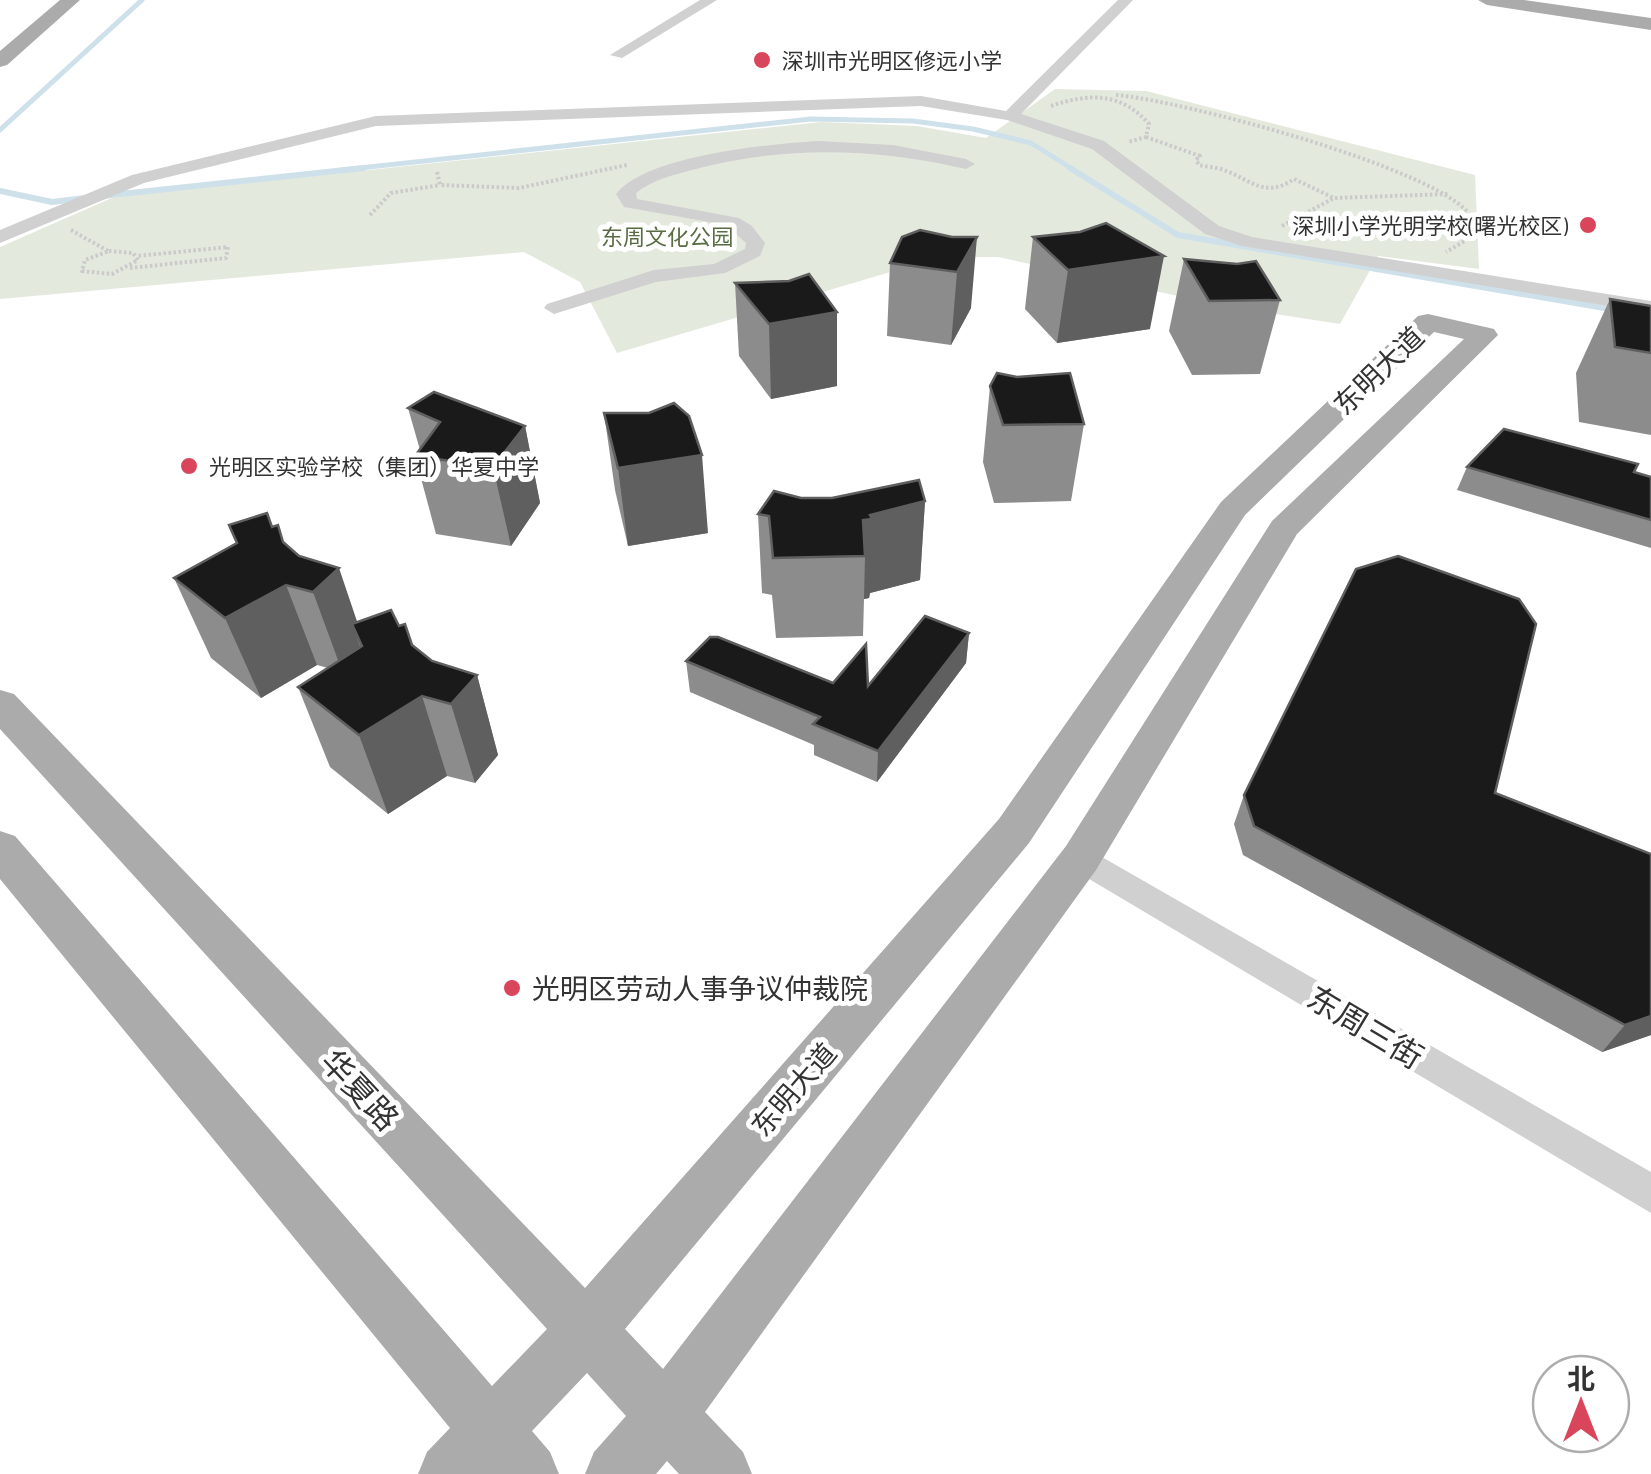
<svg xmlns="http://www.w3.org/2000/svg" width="1651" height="1474" font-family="Barlow,'Noto Sans SC',sans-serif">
<rect width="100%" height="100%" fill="#fff"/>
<!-- green -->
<path fill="#e4e9dd" d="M 1055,89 L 1146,91 L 1475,175 L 1479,269 L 1378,256 L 1340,324 L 1224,306 L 998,257 L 941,257 L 617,353 L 580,282 L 524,252 L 0,299 L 0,247 L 114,197 L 821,122 L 917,126 L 986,138 Z"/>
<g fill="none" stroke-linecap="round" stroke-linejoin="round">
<!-- stream-far1 -->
<g stroke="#cee1ea" stroke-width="5">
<path d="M 0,130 L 142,0"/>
<path d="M 341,170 L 811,119 L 913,121 L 973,129 L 1031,143 L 1074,170"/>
</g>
<!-- stream -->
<g stroke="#cee1ea" stroke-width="6">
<path d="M 1070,168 L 1178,235 L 1616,310"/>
<path d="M 0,191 L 52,202 L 85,198"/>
<path d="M 102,196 L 364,168"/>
</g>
<!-- path -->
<g stroke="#cacaca" stroke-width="4" stroke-dasharray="2.5 2.5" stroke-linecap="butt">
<path d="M 1116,95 C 1179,100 1437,168 1470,215 L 1465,241 L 1446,252"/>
<path d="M 1051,106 C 1089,93 1121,92 1149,124 L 1146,137 L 1128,142"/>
<path d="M 1146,137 L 1200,156 L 1196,160 L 1199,165 C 1207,167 1216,167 1224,170 C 1251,180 1265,199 1294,179 L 1334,198"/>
<path d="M 437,172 L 440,185 L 519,188 L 627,165"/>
<path d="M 370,215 L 391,193 L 440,185"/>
<path d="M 1282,226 L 1334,198 L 1448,194"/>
<path d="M 71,230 L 108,251"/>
<path d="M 109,251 L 133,253 L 138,260 L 112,274 L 82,271 L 85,260 Z"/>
<path d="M 130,268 L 226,258 L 228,247 L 137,256"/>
</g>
<!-- minor -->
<g fill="#d0d0d0" fill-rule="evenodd">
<path d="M 700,0 L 717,0 L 622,58 L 610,55 Z"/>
<path d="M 1118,0 L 1133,0 L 1021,114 L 1104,141 L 1219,226 L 1252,237 L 1651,301 L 1651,313 L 1242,246 L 1205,234 L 1092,149 L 1007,120 L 921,106 L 376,126 L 144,183 L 0,243 L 0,230 L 132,175 L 376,116 L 921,96 L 1006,111 Z"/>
<path d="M 819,141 L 893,145 L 966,159 L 975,164 L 966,169 C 875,148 783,145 692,170 C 673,175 652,180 636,193 L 637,199 L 739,218 L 752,226 L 765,243 L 760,256 L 725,273 L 656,282 L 554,314 L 544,308 L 547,304 L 654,270 L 714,264 L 745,249 L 746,243 L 726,225 L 624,207 L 616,194 C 647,155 770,144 819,141 Z"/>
<path d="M 1081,845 L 1651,1172 L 1651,1213 L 1069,867 L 1065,858 L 1069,849 Z"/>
</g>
<!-- major -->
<g fill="#ababab" fill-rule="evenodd">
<path d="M 60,0 L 80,0 L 7,65 L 0,67 L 0,51 Z"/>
<path d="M 1478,0 L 1524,0 L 1651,18 L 1651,30 L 1487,5 Z"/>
<path d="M 1428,314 L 1494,329 L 1498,335 L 1297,534 L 1096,870 L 705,1412 L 743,1452 L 752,1474 L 679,1474 L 667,1461 L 656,1474 L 585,1474 L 594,1452 L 626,1416 L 587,1373 L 532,1431 L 550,1452 L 559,1474 L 418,1474 L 427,1452 L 450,1428 L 0,879 L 0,831 L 15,836 L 492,1386 L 547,1329 L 0,729 L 0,690 L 14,694 L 585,1288 L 999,819 L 1221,502 L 1418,316 ZM 1434,332 L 1464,339 L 1272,521 L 1066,846 L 663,1369 L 625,1329 L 1029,843 L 1245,515 Z"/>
</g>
</g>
<!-- wall -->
<g fill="#8c8c8c">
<path d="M 952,237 L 971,308 L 951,345 L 887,336 L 890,263 Z"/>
<path d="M 1033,237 L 1150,329 L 1057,343 L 1025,309 Z"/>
<path d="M 1184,259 L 1280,300 L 1260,374 L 1192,375 L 1169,331 Z"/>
<path d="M 735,283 L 837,312 L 837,386 L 771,399 L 739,356 Z"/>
<path d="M 1610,299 L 1651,306 L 1651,435 L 1579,422 L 1576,373 Z"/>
<path d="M 990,386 L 1084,424 L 1071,501 L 994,503 L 983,462 Z"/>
<path d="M 408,408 L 525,426 L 540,503 L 511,546 L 436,534 L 415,456 L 420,450 Z"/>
<path d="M 604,413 L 708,533 L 628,546 L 615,490 Z"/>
<path d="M 1467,467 L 1634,472 L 1651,477 L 1651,548 L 1457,490 Z"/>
<path d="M 801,498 L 925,501 L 920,580 L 870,593 L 869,598 L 864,599 L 863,636 L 776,638 L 772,595 L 762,593 L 758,514 Z"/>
<path d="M 272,527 L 285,544 L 357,622 L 399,626 L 412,645 L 432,661 L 477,675 L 498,755 L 475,783 L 447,776 L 388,814 L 330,767 L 298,687 L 328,668 L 317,665 L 261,698 L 211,658 L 174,578 L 237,543 Z"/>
<path d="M 969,633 L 966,663 L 877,782 L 814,755 L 814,745 L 690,692 L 686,661 L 833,683 L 868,686 Z"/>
<path d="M 1495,793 L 1651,1035 L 1602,1052 L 1243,855 L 1234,824 L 1244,795 Z"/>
</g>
<!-- shaded-wall -->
<g fill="#5f5f5f">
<path d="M 977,237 L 971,308 L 951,345 L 957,272 Z"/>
<path d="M 1164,256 L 1150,329 L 1057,343 L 1068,270 Z"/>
<path d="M 837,312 L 837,386 L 771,399 L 769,324 Z"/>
<path d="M 525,426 L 540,503 L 511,546 L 493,467 Z"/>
<path d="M 702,455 L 708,533 L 628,546 L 618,468 Z"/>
<path d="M 925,501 L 920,580 L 870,593 L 869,598 L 864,599 L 865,556 L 863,520 L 870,515 Z"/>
<path d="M 339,568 L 366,648 L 352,624 L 362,652 L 342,671 L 313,592 Z"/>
<path d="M 286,585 L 317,665 L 261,698 L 225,618 Z"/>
<path d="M 969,633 L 966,663 L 877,782 L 878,751 Z"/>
<path d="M 477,675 L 498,755 L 475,783 L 451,704 Z"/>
<path d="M 422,696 L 447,776 L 388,814 L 359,735 Z"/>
<path d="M 1651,1016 L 1651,1035 L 1602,1052 L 1625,1025 Z"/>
</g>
<!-- building -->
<g fill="#1a1a1a" stroke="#5f5f5f" stroke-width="2.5">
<path d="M 1106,223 L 1164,256 L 1068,270 L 1033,237 L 1080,232 Z"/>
<path d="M 920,230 L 952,237 L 977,237 L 957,272 L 890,263 L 902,237 Z"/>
<path d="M 1184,259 L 1237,264 L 1256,261 L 1280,300 L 1209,301 Z"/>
<path d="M 809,274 L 837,312 L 769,324 L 735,283 L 789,281 Z"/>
<path d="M 1610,299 L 1651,306 L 1651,353 L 1615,347 Z"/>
<path d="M 997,373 L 1017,377 L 1070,373 L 1084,424 L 1003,425 L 990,386 Z"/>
<path d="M 434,392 L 525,426 L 493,467 L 415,456 L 440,422 L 408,408 Z"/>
<path d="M 674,403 L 689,416 L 702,455 L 618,468 L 604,413 L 649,413 Z"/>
<path d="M 1504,429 L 1638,464 L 1634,472 L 1651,477 L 1651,520 L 1467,467 Z"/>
<path d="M 919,480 L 925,501 L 870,515 L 872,519 L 863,520 L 865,556 L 773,558 L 769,516 L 758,514 L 774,491 L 801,498 L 832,498 Z"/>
<path d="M 267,513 L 272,527 L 278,525 L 283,542 L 299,556 L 339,568 L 313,592 L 286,585 L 225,618 L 174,578 L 237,543 L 229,525 Z"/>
<path d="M 1398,556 L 1519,599 L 1536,624 L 1495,793 L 1651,854 L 1651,1016 L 1625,1025 L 1254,826 L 1244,795 L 1356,569 Z"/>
<path d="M 391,610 L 399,626 L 405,624 L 412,645 L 432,661 L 477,675 L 451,704 L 422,696 L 359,735 L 298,687 L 362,646 L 352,624 Z"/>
<path d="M 925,616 L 969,633 L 878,751 L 813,724 L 820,717 L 686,661 L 710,637 L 718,637 L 833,683 L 866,644 L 868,686 Z"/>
</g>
<!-- markers -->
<g fill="#d9465b" stroke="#fff" stroke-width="4">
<circle cx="762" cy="60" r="10"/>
<circle cx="1588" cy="225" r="10"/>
<circle cx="189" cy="466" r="10"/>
<circle cx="512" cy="988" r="10"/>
</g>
<g text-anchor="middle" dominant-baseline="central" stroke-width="10" stroke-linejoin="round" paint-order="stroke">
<!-- far-poi labels -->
<g font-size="22" fill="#333" stroke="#fff" text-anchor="start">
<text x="782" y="60">深圳市光明区修远小学</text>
<text x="1568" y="225" text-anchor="end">深圳小学光明学校(曙光校区)</text>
<text x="209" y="466">光明区实验学校（集团）华夏中学</text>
</g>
<!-- far-park labels -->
<g font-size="22" fill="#596c43" stroke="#fff">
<text x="667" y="236">东周文化公园</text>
</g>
<!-- street labels -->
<g font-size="28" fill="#333" stroke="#fff">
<text transform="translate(1378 370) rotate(-44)">东明大道</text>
<text transform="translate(793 1089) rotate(-49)">东明大道</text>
</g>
<!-- poi labels -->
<g font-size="28" fill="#333" stroke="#fff" text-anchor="start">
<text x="532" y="988">光明区劳动人事争议仲裁院</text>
</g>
<!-- near-street labels -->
<g font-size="32" fill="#333" stroke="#fff">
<text transform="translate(1366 1026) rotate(31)">东周三街</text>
<text transform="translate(361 1089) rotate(47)">华夏路</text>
</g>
</g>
<!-- north arrow -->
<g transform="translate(1581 1404)"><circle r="48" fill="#ffffff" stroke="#adadad" stroke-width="2.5"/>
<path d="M0-8L18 38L0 25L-18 38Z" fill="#d9465b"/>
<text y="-15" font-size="28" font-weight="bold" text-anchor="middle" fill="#333333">北</text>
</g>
</svg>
